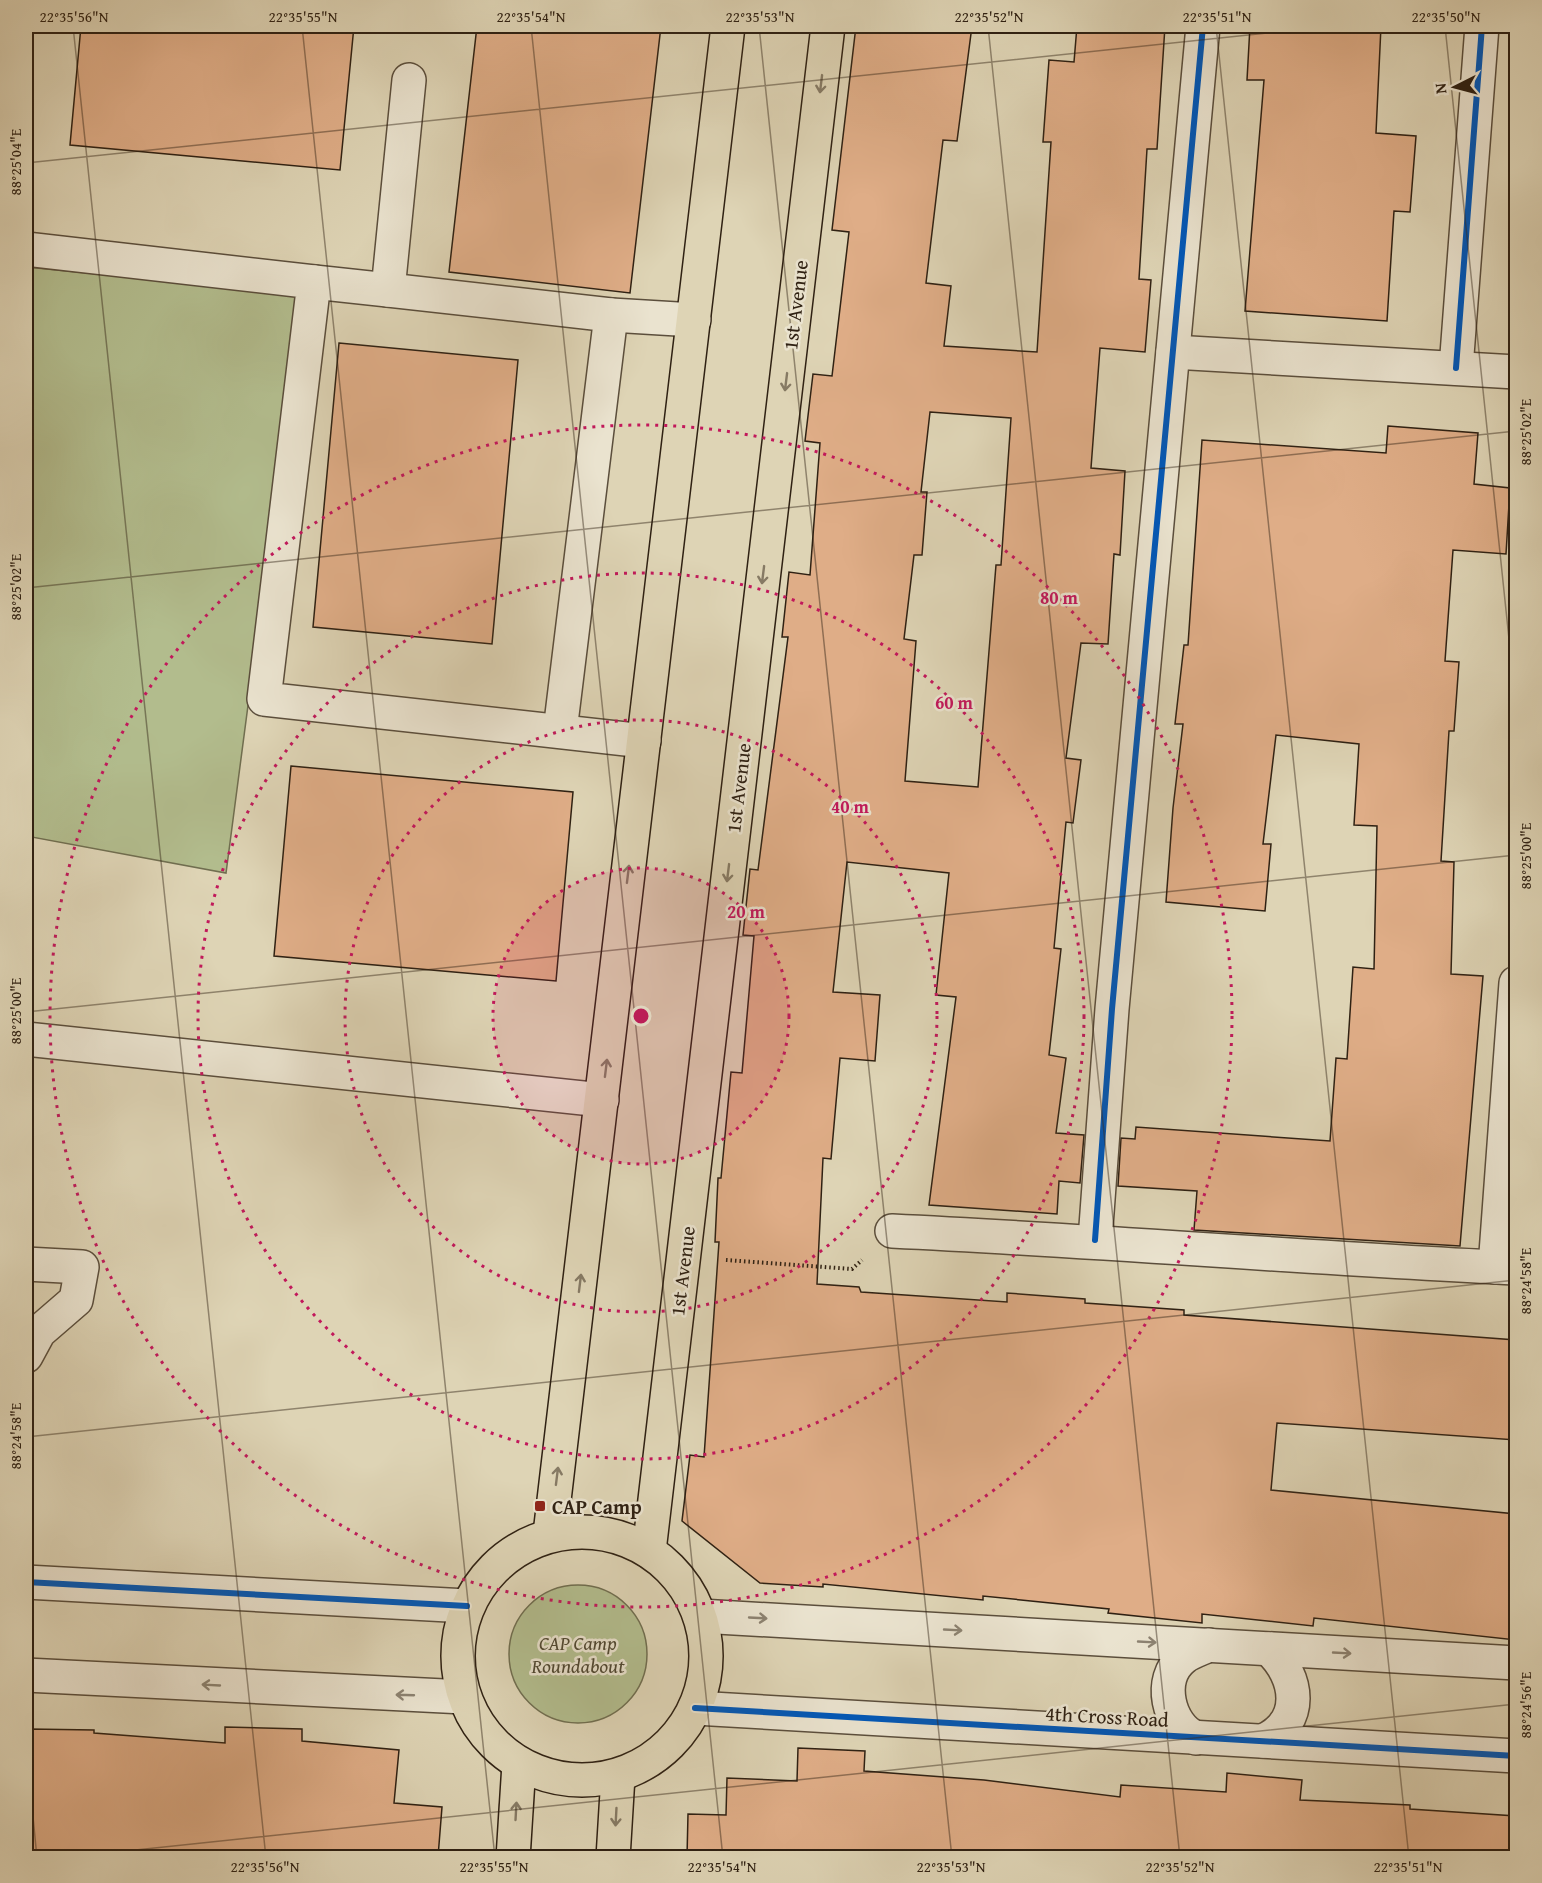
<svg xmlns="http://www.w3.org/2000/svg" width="1542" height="1883" font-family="'Gentium Book Plus',serif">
<rect width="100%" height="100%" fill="#ded4b5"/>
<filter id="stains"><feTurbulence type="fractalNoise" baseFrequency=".00333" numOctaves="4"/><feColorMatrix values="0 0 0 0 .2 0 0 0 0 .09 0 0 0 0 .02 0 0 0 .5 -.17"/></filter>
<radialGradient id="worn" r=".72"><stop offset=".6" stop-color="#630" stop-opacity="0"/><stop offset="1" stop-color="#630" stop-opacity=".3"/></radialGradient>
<!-- green -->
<g fill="#b2bc8d" stroke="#706e50" stroke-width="1.5">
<path d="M 26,267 L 302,294 L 226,873 L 26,836 Z"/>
<circle cx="578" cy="1654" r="69"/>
</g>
<!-- building -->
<g fill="#dfad87" stroke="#2f2113" stroke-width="1.5" fill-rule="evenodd">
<path d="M 81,26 L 354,26 L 340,170 L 70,145 Z"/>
<path d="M 477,26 L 661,26 L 630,293 L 449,272 Z"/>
<path d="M 856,26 L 972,26 L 957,141 L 943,140 L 926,283 L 951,286 L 944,346 L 1037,352 L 1051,142 L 1043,142 L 1049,60 L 1074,62 L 1077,26 L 1165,26 L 1157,149 L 1147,149 L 1139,279 L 1151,280 L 1145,352 L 1100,348 L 1091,468 L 1125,471 L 1120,555 L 1114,554 L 1108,644 L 1081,643 L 1066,758 L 1081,760 L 1073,823 L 1066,822 L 1054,948 L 1061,949 L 1049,1055 L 1066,1058 L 1056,1133 L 1084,1135 L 1080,1183 L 1059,1181 L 1057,1214 L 929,1205 L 956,997 L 936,995 L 949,873 L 847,862 L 833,992 L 880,995 L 875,1061 L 840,1058 L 831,1159 L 823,1158 L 817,1284 L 859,1287 L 861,1292 L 1007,1302 L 1007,1293 L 1085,1299 L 1085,1303 L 1184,1310 L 1184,1315 L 1516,1340 L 1516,1440 L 1277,1423 L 1271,1490 L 1516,1514 L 1516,1640 L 1314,1618 L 1313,1626 L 1202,1614 L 1202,1623 L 1108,1613 L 1109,1609 L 983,1596 L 983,1600 L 823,1584 L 823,1587 L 760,1583 L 682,1521 L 690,1455 L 704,1457 L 719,1242 L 715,1242 L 718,1178 L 721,1178 L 731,1072 L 742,1073 L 754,936 L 743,935 L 750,869 L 758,870 L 788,637 L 782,637 L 789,572 L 810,575 L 820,443 L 805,441 L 813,374 L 832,376 L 849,232 L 832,230 ZM 930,412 L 1011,418 L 1001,565 L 996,565 L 978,787 L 905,781 L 916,641 L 904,639 L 914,555 L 922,555 L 927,492 L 921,492 Z"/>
<path d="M 1250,26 L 1381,26 L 1376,133 L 1416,136 L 1410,212 L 1394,211 L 1387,321 L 1245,311 L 1264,80 L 1247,80 Z"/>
<path d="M 339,343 L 518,360 L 492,644 L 313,627 Z"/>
<path d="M 1388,426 L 1478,433 L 1474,484 L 1510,488 L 1506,554 L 1453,550 L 1445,661 L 1459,662 L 1454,731 L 1449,731 L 1441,861 L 1454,862 L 1451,974 L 1483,976 L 1460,1246 L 1194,1230 L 1197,1191 L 1118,1186 L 1121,1138 L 1135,1139 L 1136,1127 L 1330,1141 L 1336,1058 L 1347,1059 L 1353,967 L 1374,969 L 1377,826 L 1354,825 L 1359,744 L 1276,735 L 1263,844 L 1271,844 L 1265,911 L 1166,902 L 1173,808 L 1183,724 L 1175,724 L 1184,645 L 1188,645 L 1202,440 L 1386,453 Z"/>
<path d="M 291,766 L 573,792 L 556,981 L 274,956 Z"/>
<path d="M 225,1727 L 302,1729 L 302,1741 L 399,1750 L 394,1803 L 442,1807 L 438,1857 L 28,1857 L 29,1729 L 94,1730 L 94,1733 L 225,1743 Z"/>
<path d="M 798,1748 L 865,1751 L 864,1771 L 984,1780 L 1120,1797 L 1121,1785 L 1226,1792 L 1227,1773 L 1302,1780 L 1300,1800 L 1410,1805 L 1410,1809 L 1516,1816 L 1516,1857 L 687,1857 L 688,1814 L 726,1815 L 727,1778 L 797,1781 Z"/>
</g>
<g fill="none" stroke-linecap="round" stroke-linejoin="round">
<!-- minor casing -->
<g stroke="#5b4e3c" stroke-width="36">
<g id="minor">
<path d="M 26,249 L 314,282 L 264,699 L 644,741"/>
<path d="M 314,282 L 388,290 L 409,80"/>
<path d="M 388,290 L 611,315 L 560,731"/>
<path d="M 611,315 L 694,320"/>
<path d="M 1173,352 L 1516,372"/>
<path d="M 1456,368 L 1482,26"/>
<path d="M 26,1039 L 602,1100"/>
<path d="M 892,1231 C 1101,1241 1308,1258 1516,1268"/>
<path d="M 1095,1240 L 1112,1009 L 1203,26"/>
<path d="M 26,1264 L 82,1267 L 76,1300 L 39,1332 L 26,1356"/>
<path d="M 1495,1267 L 1516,983"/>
<path d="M 26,1582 L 467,1606"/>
<path d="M 700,1616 L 1516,1663"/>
<path d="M 26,1675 L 464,1697"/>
<path d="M 695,1708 L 1516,1756"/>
<path d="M 1196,1738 C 1168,1726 1157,1679 1183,1658 C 1190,1652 1201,1649 1209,1645"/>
<path d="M 1263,1741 C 1305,1722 1299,1677 1269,1649"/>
</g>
</g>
<!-- major casing -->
<g stroke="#2f2113" stroke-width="36">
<g id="major">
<circle cx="582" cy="1656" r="124"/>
<path d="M 550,1534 L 728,26"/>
<path d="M 649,1551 L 828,26"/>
<path d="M 513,1858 L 519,1764"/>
<path d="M 613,1858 L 618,1776"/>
</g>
</g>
<!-- path -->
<path stroke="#2f2113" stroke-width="4" stroke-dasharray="1.5 3" stroke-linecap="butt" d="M 726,1260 L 852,1269 L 862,1260"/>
<!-- minor -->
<use href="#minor" stroke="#eae3cf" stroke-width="33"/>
<!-- major -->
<use href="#major" stroke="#ded4b5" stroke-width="33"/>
<!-- cycleway casing -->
<g stroke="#eae3cf" stroke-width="10">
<g id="cycleway">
<path d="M 1456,368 L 1482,26"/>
<path d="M 1095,1240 L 1112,1009 L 1203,26"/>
<path d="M 26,1582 L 467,1606"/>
<path d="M 695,1708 L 1516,1756"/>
</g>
</g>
<!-- cycleway -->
<use href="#cycleway" stroke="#0057b8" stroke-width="6"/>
</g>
<!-- one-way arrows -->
<defs><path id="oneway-shaft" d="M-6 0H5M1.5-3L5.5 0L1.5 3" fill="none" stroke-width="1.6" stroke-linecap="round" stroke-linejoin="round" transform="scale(1.5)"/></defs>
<g stroke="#867a64">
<use href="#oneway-shaft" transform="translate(821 84) rotate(97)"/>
<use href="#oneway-shaft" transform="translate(786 382) rotate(97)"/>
<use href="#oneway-shaft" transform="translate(763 575) rotate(97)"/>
<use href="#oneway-shaft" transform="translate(728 873) rotate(97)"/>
<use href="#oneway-shaft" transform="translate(628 874) rotate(-83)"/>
<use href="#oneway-shaft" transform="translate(606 1068) rotate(-83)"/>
<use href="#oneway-shaft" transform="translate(580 1283) rotate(-83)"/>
<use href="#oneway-shaft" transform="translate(557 1476) rotate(-83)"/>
<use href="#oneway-shaft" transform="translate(516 1811) rotate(-87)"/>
<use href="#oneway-shaft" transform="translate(616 1817) rotate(93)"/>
</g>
<g stroke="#8c8271">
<use href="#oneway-shaft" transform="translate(758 1618) rotate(3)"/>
<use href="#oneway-shaft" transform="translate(953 1630) rotate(3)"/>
<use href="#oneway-shaft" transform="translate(1147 1642) rotate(3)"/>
<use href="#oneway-shaft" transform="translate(1342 1653) rotate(3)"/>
<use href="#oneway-shaft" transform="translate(211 1685) rotate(-177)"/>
<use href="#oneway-shaft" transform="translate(405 1695) rotate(-178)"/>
</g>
<!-- ticks -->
<path fill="none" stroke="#2f2113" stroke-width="1.5" stroke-opacity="0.45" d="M 73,26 L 266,1858M 302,26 L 495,1858M 531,26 L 723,1858M 759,26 L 952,1858M 988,26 L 1180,1858M 1216,26 L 1409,1858M 1445,26 L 1516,706M 26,163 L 1335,26M 26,588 L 1516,431M 26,1012 L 1516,855M 26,1437 L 1516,1280M 26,1744 L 37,1858M 60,1858 L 1516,1704"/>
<!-- distance rings -->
<circle cx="641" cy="1016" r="148" fill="#c2185b" fill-opacity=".12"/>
<g fill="none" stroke="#c2185b" stroke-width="3" stroke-dasharray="3 6">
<circle cx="641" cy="1016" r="148"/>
<circle cx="641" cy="1016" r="296"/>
<circle cx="641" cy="1016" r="443"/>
<circle cx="641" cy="1016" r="591"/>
</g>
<!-- markers -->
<rect fill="#8f2418" stroke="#eae3cf" stroke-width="2" x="534" y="1500" width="12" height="12" rx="3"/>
<g text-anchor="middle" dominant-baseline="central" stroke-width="5" stroke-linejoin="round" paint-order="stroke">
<!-- street labels -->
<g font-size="20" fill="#2f2113" stroke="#eae3cf">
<text transform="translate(795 305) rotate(-83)">1st Avenue</text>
<text transform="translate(738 788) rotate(-83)">1st Avenue</text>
<text transform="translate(682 1271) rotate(-83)">1st Avenue</text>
<text transform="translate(1107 1716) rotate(3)">4th Cross Road</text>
</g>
<!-- poi labels -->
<g font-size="20" font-weight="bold" fill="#2f2113" stroke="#eae3cf" text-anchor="start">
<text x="552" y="1506">CAP Camp</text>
</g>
<!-- park labels -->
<g font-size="20" font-style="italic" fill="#504832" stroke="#eae3cf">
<text x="578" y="1642">CAP Camp<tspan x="578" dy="23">Roundabout</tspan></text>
</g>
</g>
<circle cx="641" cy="1016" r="9" fill="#c2185b" stroke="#eae3cf" stroke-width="3"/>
<g font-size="18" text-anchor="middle" font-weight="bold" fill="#c2185b" stroke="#eae3cf" stroke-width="5" stroke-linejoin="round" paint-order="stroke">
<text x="1059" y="604">80 m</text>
<text x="954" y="709">60 m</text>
<text x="850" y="813">40 m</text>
<text x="746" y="918">20 m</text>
</g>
<!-- margin -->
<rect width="1542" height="1883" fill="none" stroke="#ded4b5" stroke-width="66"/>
<!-- north arrow -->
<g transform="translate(1455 87) rotate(264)" stroke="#eae3cf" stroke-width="4.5" paint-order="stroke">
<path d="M0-4.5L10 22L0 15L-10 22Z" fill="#2f2113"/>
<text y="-9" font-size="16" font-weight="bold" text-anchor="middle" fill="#2f2113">N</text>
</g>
<rect x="33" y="33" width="1476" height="1817" fill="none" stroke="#2f2113" stroke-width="2"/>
<g font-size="15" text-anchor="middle" fill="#2f2113">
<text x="74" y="22">22°35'56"N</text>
<text x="303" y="22">22°35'55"N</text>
<text x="531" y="22">22°35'54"N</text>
<text x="760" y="22">22°35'53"N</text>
<text x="989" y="22">22°35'52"N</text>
<text x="1217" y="22">22°35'51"N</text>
<text x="1446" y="22">22°35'50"N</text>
<text transform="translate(16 162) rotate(-90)" y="5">88°25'04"E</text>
<text transform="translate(1526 432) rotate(-90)" y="5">88°25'02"E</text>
<text transform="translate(16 587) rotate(-90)" y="5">88°25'02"E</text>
<text transform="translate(1526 856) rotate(-90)" y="5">88°25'00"E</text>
<text transform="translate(16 1011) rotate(-90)" y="5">88°25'00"E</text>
<text transform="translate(1526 1281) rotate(-90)" y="5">88°24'58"E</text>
<text transform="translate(16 1436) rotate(-90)" y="5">88°24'58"E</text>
<text transform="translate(1526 1705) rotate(-90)" y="5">88°24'56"E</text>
<text x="265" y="1872">22°35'56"N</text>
<text x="494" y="1872">22°35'55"N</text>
<text x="722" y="1872">22°35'54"N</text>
<text x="951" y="1872">22°35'53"N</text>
<text x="1180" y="1872">22°35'52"N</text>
<text x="1408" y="1872">22°35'51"N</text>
</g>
<rect width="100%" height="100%" filter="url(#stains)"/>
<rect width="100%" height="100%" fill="url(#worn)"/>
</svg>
